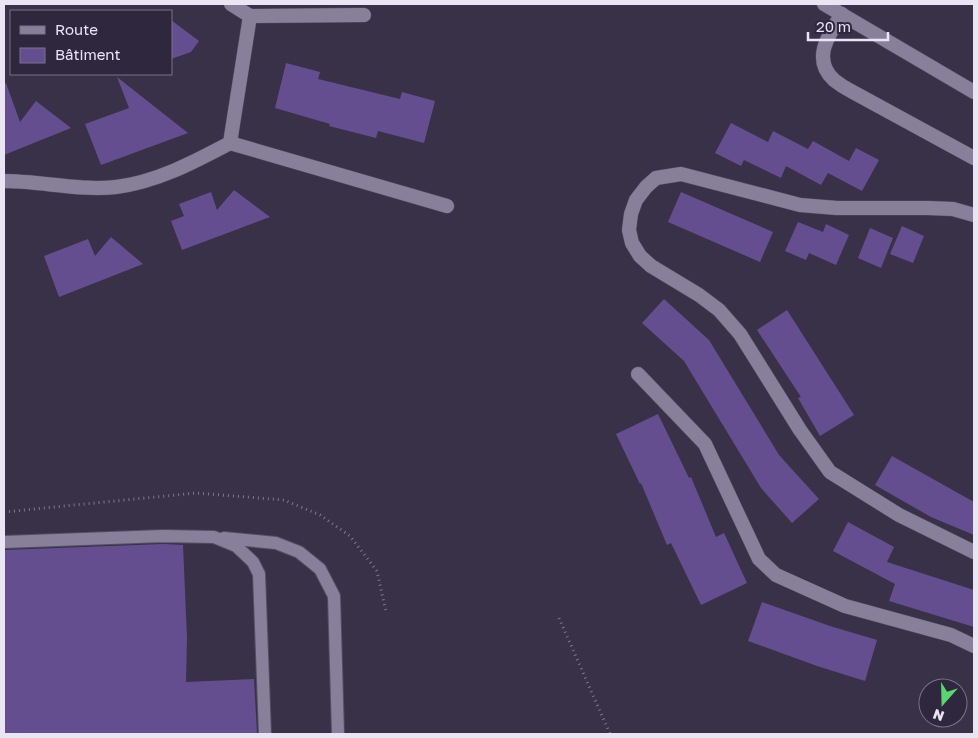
<svg xmlns="http://www.w3.org/2000/svg" width="978" height="738" font-family="'Golos Text',sans-serif">
<rect width="100%" height="100%" fill="#383148"/>
<!-- building -->
<g fill="#654e8f">
<path d="M 171,20 L 199,41 L 191,52 L 171,59 Z"/>
<path d="M 286,63 L 320,72 L 318,79 L 400,99 L 402,92 L 435,101 L 424,143 L 378,131 L 376,138 L 329,126 L 330,124 L 275,108 Z"/>
<path d="M 117,77 L 188,133 L 101,165 L 85,124 L 129,108 Z"/>
<path d="M 6,83 L 20,122 L 36,101 L 71,128 L 4,155 L 4,84 Z"/>
<path d="M 731,123 L 768,142 L 773,131 L 808,149 L 813,141 L 849,161 L 856,148 L 879,160 L 862,191 L 828,173 L 821,185 L 786,166 L 781,178 L 744,160 L 741,166 L 715,153 Z"/>
<path d="M 234,190 L 270,217 L 182,250 L 171,221 L 184,216 L 179,204 L 211,192 L 217,210 Z"/>
<path d="M 681,192 L 773,232 L 760,262 L 668,222 Z"/>
<path d="M 798,222 L 823,232 L 826,224 L 849,235 L 836,265 L 809,253 L 806,260 L 785,251 Z"/>
<path d="M 902,226 L 924,236 L 913,263 L 890,254 Z"/>
<path d="M 870,228 L 893,238 L 881,268 L 858,258 Z"/>
<path d="M 111,237 L 143,264 L 59,297 L 44,256 L 88,239 L 95,256 Z"/>
<path d="M 664,299 L 709,340 L 779,455 L 819,499 L 792,523 L 761,488 L 684,361 L 642,323 Z"/>
<path d="M 787,310 L 854,415 L 820,436 L 798,398 L 801,397 L 757,330 Z"/>
<path d="M 658,414 L 689,478 L 691,477 L 716,537 L 724,533 L 747,583 L 701,605 L 671,543 L 667,545 L 641,483 L 640,484 L 616,434 Z"/>
<path d="M 892,456 L 974,502 L 974,535 L 931,517 L 875,485 Z"/>
<path d="M 848,522 L 894,547 L 887,562 L 974,590 L 974,627 L 889,601 L 895,584 L 833,551 Z"/>
<path d="M 163,544 L 183,545 L 187,638 L 186,682 L 254,679 L 257,734 L 4,734 L 4,550 Z"/>
<path d="M 762,602 L 830,626 L 877,640 L 865,681 L 817,666 L 748,641 Z"/>
</g>
<g fill="none" stroke-linecap="round" stroke-linejoin="round">
<!-- service casing -->
<g stroke="#544e62" stroke-width="14">
<g id="service">
<path d="M 224,538 L 276,543 L 299,552 L 320,569 L 334,596 L 338,734"/>
<path d="M 4,542 L 163,536 L 214,537 L 236,546 L 253,562 L 259,574 L 265,734"/>
</g>
</g>
<!-- minor casing -->
<g stroke="#544e62" stroke-width="15">
<g id="minor">
<path d="M 842,14 C 829,34 811,59 834,80 C 839,84 845,88 851,91 L 974,158"/>
<path d="M 250,16 L 364,15"/>
<path d="M 230,143 L 447,206"/>
<path d="M 4,181 C 41,181 79,191 116,187 C 157,182 194,162 230,143 L 250,16 L 231,4"/>
<path d="M 974,215 L 953,209 L 928,208 L 837,208 L 800,205 L 681,174 L 656,178 L 646,187 L 636,200 L 631,214 L 629,230 L 632,243 L 640,256 L 651,266 L 699,295 L 719,310 L 740,334 L 800,430 L 830,472 L 899,515 L 974,552"/>
<path d="M 638,374 L 705,444 L 759,559 L 776,575 L 845,606 L 951,635 L 974,646"/>
</g>
</g>
<!-- secondary casing -->
<g stroke="#544e62" stroke-width="15">
<path id="secondary" d="M 824,4 L 974,92"/>
</g>
<!-- path -->
<g stroke="#7e788c" stroke-width="3" stroke-dasharray="1 4" stroke-linecap="butt">
<path d="M 4,512 L 196,493 L 284,500 L 320,515 L 350,536 L 377,571 L 386,612"/>
<path d="M 559,618 L 610,734"/>
</g>
<!-- service -->
<use href="#service" stroke="#88809b" stroke-width="12"/>
<!-- minor -->
<use href="#minor" stroke="#88809b" stroke-width="14"/>
<!-- secondary -->
<use href="#secondary" stroke="#88809b" stroke-width="14"/>
</g>
<!-- border -->
<rect width="978" height="738" fill="none" stroke="#e9e5f5" stroke-width="10"/>
<!-- legend -->
<rect x="10" y="10" width="162" height="65" fill="#2e273e" stroke="#797387"/>
<rect x="20" y="26" width="25" height="8" fill="#88809b" stroke="#797387"/>
<text x="55" y="35" font-size="15" fill="#e9e5f5">Route</text>
<rect x="20" y="48" width="25" height="15" fill="#654e8f" stroke="#797387"/>
<text x="55" y="60" font-size="15" fill="#e9e5f5">Bâtiment</text>
<!-- north arrow -->
<g transform="translate(943 703) rotate(200)"><circle r="24" fill="#2e273e" stroke="#797387"/>
<path d="M0-4L9 19L0 12L-9 19Z" fill="#5bd56e"/>
<text y="-8" font-size="14" font-weight="bold" text-anchor="middle" fill="#e9e5f5">N</text>
</g>
<!-- scale -->
<path d="M808 32v8h80v-8" fill="none" stroke="#e9e5f5" stroke-width="2.5"/>
<text x="816" y="32" font-size="15" fill="#e9e5f5" stroke="#2e273e" stroke-width="4" paint-order="stroke">20 m</text>
</svg>
